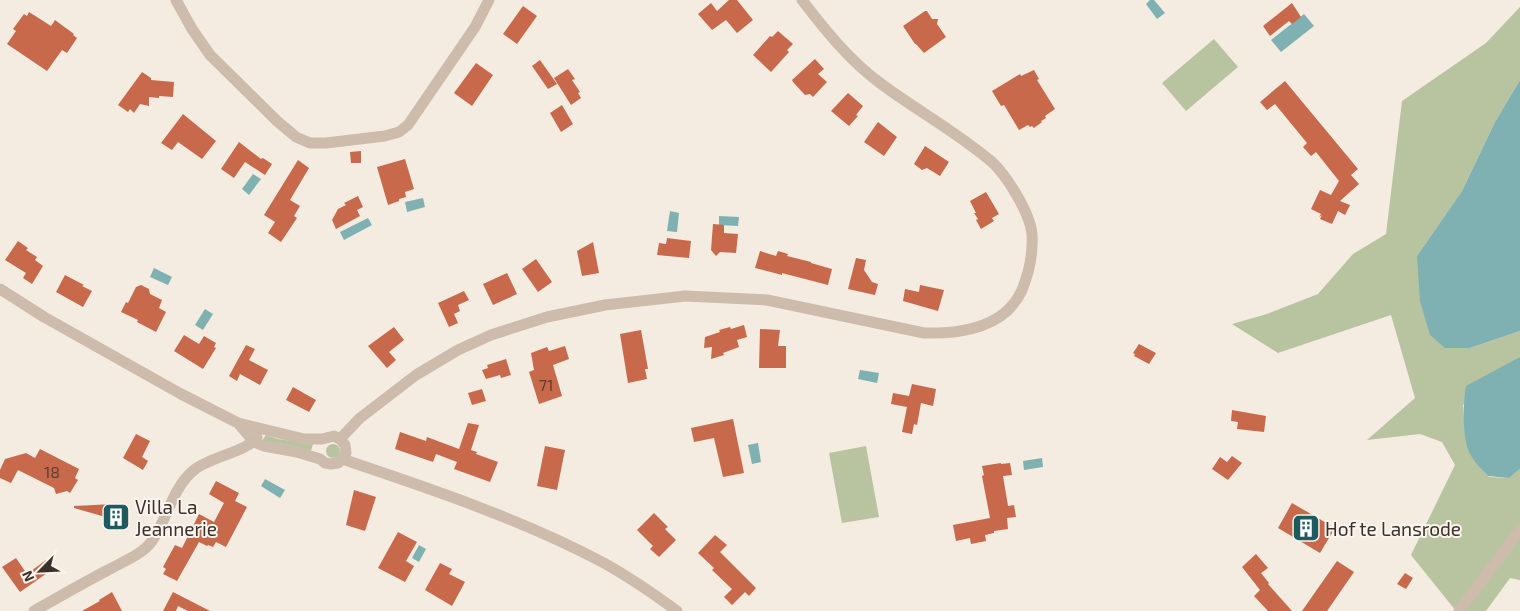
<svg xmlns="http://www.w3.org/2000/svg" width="1520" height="611" font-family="'Exo 2',sans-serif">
<rect width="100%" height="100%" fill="#f4ebe1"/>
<!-- green -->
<g fill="#b8c4a0">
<path d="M 1520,7 L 1520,80 L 1495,122 L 1462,191 L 1417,256 L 1470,348 L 1520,331 L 1520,357 L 1463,405 C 1466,437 1464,453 1489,477 L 1509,478 L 1520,469 L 1520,580 L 1510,578 L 1486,611 L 1456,611 L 1411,555 L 1455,465 L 1442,442 L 1420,434 L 1367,440 L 1415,398 L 1391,315 L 1278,353 L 1232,324 L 1267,314 L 1318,294 L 1353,254 L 1386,234 L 1402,101 L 1486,43 Z"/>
<path d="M 1214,39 L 1238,67 L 1186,111 L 1162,83 Z"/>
<path d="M 266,435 L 278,439 L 313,444 L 311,451 L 284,444 L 264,441 L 263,439 Z"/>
<circle cx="333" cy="451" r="7"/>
<path d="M 866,446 L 879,517 L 842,523 L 829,453 Z"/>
</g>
<!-- water -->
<g fill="#7fb0b2">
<path d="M 1150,0 L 1154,0 L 1165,13 L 1157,19 L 1146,4 Z"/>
<path d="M 1304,14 L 1314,26 L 1281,52 L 1271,40 Z"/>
<path d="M 1520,80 L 1520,331 L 1470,348 L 1445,348 L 1430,335 L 1420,301 L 1417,256 L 1462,191 L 1495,122 Z"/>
<path d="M 253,174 L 261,179 L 249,195 L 242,189 Z"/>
<path d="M 423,198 L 425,207 L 407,212 L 405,202 Z"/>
<path d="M 670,211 L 679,213 L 677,232 L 667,231 Z"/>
<path d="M 719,216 L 739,217 L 738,226 L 719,225 Z"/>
<path d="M 368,218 L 372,225 L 344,240 L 340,232 Z"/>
<path d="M 154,268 L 172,277 L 168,285 L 150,277 Z"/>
<path d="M 205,309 L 213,314 L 203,330 L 195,325 Z"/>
<path d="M 1520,357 L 1520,469 L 1509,478 L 1488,476 C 1481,469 1474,462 1469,452 C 1462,435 1463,403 1466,386 Z"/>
<path d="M 860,370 L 879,373 L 877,383 L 858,379 Z"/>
<path d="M 758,443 L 761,462 L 752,464 L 748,445 Z"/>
<path d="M 1042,458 L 1043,467 L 1024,470 L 1023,461 Z"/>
<path d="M 265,479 L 285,490 L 280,498 L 261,486 Z"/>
<path d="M 419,545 L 426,549 L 419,562 L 412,558 Z"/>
</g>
<!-- building -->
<g fill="#c8694b">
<path d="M 729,0 L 737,0 L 753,20 L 737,33 L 726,20 L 712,30 L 698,14 L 711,3 L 717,11 Z"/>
<path d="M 1292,3 L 1301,17 L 1292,24 L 1289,21 L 1270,36 L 1263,26 Z"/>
<path d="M 523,6 L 537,16 L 517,44 L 503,34 Z"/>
<path d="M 925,11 L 927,11 L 932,19 L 938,19 L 937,24 L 946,37 L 924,53 L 916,44 L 915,44 L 903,26 Z"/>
<path d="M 29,12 L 51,26 L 55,20 L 74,34 L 73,35 L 77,38 L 67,53 L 62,50 L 47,71 L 7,44 L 16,31 L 13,29 L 24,14 L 27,16 Z"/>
<path d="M 778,31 L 793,44 L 787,50 L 789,52 L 771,72 L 753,55 L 770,36 L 772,37 Z"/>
<path d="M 815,59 L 824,69 L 818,74 L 827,82 L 813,97 L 810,94 L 805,95 L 793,82 L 792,80 Z"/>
<path d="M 540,60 L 557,84 L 548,89 L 532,66 Z"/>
<path d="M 476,63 L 493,75 L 472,106 L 454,93 Z"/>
<path d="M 568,69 L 575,79 L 572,80 L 580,92 L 578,93 L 581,98 L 571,105 L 554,78 Z"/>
<path d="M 1034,70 L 1039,79 L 1037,80 L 1055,109 L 1045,116 L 1046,118 L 1041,121 L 1042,122 L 1034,128 L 1032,126 L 1030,127 L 1028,125 L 1019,130 L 1004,105 L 1001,106 L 992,91 L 1020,74 L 1021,76 Z"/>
<path d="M 142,72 L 151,78 L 151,80 L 174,82 L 173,97 L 159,96 L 159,98 L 149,97 L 149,106 L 140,104 L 134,113 L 130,109 L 128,112 L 118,105 Z"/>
<path d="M 1285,81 L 1358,169 L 1351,175 L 1359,184 L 1340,201 L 1350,205 L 1345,215 L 1338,211 L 1332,224 L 1320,219 L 1322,215 L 1319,217 L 1321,214 L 1311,209 L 1320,190 L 1331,195 L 1339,181 L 1316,152 L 1311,156 L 1303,147 L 1307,143 L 1275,104 L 1267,110 L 1260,102 Z"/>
<path d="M 848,93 L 863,106 L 856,115 L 858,116 L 849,126 L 831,111 Z"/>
<path d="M 562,105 L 573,124 L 561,132 L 550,113 Z"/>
<path d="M 183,114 L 216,141 L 202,159 L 178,142 L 172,150 L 161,143 Z"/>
<path d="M 878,122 L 897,137 L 884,156 L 864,142 Z"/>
<path d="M 239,142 L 261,159 L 263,158 L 272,164 L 265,175 L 245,162 L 234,178 L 221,169 Z"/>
<path d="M 925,146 L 949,162 L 940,176 L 927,168 L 922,170 L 914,164 Z"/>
<path d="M 361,151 L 361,163 L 351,163 L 350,152 Z"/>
<path d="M 405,159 L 414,189 L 405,192 L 406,197 L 399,199 L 399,201 L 388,205 L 377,167 Z"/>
<path d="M 298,160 L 309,168 L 290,200 L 300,206 L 294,216 L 297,218 L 281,242 L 268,233 L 275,222 L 264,215 Z"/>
<path d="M 986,192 L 999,214 L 992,218 L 994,221 L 981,229 L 976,220 L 978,219 L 974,213 L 976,213 L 970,201 Z"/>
<path d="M 358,196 L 363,207 L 357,210 L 360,216 L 336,229 L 332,220 L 338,209 L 346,205 L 344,203 Z"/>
<path d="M 713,224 L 724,225 L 724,233 L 738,234 L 736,253 L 720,252 L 716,256 L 711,250 Z"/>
<path d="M 667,238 L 691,241 L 689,258 L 657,255 L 659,243 L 666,244 Z"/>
<path d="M 18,241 L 28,248 L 26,250 L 37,257 L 35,260 L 43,266 L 32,284 L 23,278 L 26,273 L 5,260 Z"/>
<path d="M 593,242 L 599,273 L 582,276 L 577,251 Z"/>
<path d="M 760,251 L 776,256 L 778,251 L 788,254 L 787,256 L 811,262 L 811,263 L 832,269 L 828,285 L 782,273 L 782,275 L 755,268 Z"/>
<path d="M 856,258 L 866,260 L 864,270 L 872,282 L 878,284 L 875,295 L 848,289 Z"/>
<path d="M 536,259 L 552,282 L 538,292 L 522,269 Z"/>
<path d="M 507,273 L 517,294 L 493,305 L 483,284 Z"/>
<path d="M 65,275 L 84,285 L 82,286 L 92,291 L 83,307 L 56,292 Z"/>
<path d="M 141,285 L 149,289 L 150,294 L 162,300 L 159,308 L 166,312 L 156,332 L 137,322 L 138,320 L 121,312 L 126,302 L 128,303 L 136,287 Z"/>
<path d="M 920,285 L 944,290 L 938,311 L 903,301 L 905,289 L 919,292 Z"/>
<path d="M 464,291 L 469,300 L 458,305 L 460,311 L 454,314 L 458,323 L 449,327 L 438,303 Z"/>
<path d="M 744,325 L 747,337 L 737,340 L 739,347 L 723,353 L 724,355 L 711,359 L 712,347 L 704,348 L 705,337 L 720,332 L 719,330 L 730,327 L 731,329 Z"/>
<path d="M 394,327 L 404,340 L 389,352 L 396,360 L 387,368 L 368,346 Z"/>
<path d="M 760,329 L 780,330 L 778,346 L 786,346 L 786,368 L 759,368 Z"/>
<path d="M 641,330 L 648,369 L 645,369 L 647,379 L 628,383 L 620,334 Z"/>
<path d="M 184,335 L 199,344 L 204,336 L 216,343 L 214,347 L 216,348 L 203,369 L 174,351 Z"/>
<path d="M 1139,344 L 1156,353 L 1149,364 L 1134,356 L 1135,354 L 1133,353 Z"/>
<path d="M 246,345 L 255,349 L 249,360 L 268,370 L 260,385 L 240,374 L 237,381 L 229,376 Z"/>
<path d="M 565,346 L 569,359 L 553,365 L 562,396 L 539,404 L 529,372 L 534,370 L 531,353 L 547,347 L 549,351 Z"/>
<path d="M 506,359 L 511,375 L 501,378 L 500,375 L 486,379 L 482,370 L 488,368 L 487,365 Z"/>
<path d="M 912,384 L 936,389 L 933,406 L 921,403 L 917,425 L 914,424 L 912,434 L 902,432 L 907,407 L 891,404 L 893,393 L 909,396 Z"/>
<path d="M 293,387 L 316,400 L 309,412 L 286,400 Z"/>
<path d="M 482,389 L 486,401 L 472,405 L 468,393 Z"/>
<path d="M 1232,410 L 1266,416 L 1264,432 L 1237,429 L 1238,422 L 1231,421 Z"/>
<path d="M 733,419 L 744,473 L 723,477 L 714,438 L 694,442 L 691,428 Z"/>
<path d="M 468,423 L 479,425 L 471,450 L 477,452 L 476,454 L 498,462 L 490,482 L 454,469 L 457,462 L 436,454 L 433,462 L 395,449 L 400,432 L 426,441 L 427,437 L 459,449 Z"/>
<path d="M 136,434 L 150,441 L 142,457 L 148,461 L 143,470 L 123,458 Z"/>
<path d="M 545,446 L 565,450 L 557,490 L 537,486 Z"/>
<path d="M 40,449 L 79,469 L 75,478 L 78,480 L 70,493 L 67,491 L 56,494 L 54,488 L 18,470 L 11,483 L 0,478 L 0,470 L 5,459 L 26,453 L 35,458 Z"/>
<path d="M 1232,456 L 1242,463 L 1228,480 L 1212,469 L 1220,457 L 1227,462 Z"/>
<path d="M 1001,463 L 1001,464 L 1010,463 L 1012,475 L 1003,476 L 1008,506 L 1014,505 L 1016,517 L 1007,518 L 1008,529 L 994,531 L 994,533 L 985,535 L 986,541 L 971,544 L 970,538 L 956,541 L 953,525 L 990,518 L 982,476 L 984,475 L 982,466 Z"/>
<path d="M 216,481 L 239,493 L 235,501 L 247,507 L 226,547 L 216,542 L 213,547 L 208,545 L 207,546 L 199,542 L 177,581 L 163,574 L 166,569 L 163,567 L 175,545 L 182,548 L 199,514 L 214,522 L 224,503 L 209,494 Z"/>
<path d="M 354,490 L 376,497 L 365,531 L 346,525 Z"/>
<path d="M 1292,503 L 1335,528 L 1320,553 L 1278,528 Z"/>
<path d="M 114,504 L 120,507 L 129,518 L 117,531 L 102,516 L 74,508 L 74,506 Z"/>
<path d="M 654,513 L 668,527 L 665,529 L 676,540 L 659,557 L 650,549 L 653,546 L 637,530 Z"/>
<path d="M 398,532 L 417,542 L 406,561 L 414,566 L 405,582 L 378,568 Z"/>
<path d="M 715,535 L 727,545 L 720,552 L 756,588 L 749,596 L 745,592 L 732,605 L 724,597 L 732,589 L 712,570 L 714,568 L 698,553 Z"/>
<path d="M 1256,554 L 1268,568 L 1261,573 L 1269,583 L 1268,584 L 1292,611 L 1268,611 L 1254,596 L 1260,590 L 1242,567 Z"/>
<path d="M 16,558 L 27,574 L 46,560 L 53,569 L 20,592 L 2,567 Z"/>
<path d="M 1337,561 L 1354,572 L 1327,611 L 1302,611 Z"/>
<path d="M 440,563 L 452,569 L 449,574 L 465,582 L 452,606 L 425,590 Z"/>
<path d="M 1405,573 L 1413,578 L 1406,589 L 1397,584 Z"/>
<path d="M 112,592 L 122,611 L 82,611 L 100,601 L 99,600 Z"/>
<path d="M 173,592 L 210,611 L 188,611 L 178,606 L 176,611 L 163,611 Z"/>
</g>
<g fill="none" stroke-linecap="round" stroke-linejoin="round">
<!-- minor -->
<g stroke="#cdbbac" stroke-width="11">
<path d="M 176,0 L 192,29 L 210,55 L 277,121 L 296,137 L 310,143 L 326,143 L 385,136 L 399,132 L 408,125 L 475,27 L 489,0"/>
<path d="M 0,289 L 44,317 L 181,394 L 238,423 L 304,439 L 322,439 L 334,436 L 340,439 L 345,445 L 346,453 L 342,459 L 338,463 L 331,464 L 325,463 L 320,459 L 297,452 L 264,446 L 254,442 L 238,423"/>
<path d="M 340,439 L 360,418 L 416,375 L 458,350 L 491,335 L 547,317 L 605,305 L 685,296 L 767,300 L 924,333 C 961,334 1005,328 1022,290 C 1029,273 1033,252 1032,234 C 1030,213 1007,176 992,162 C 957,132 916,110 880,83 C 849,60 825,30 802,0"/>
<path d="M 342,459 C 431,489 521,519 604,563 C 629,577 654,594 677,611"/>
<path d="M 34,611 C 59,597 83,583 108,570 C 122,562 142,555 152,541 C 168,518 172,488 194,470 C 209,457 249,451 257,437"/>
<path d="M 1459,611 L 1520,530"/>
</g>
</g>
<!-- icons -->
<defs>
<g id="building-square" transform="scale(1.4375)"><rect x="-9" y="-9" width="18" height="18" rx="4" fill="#1f5a5e" stroke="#fbf5ee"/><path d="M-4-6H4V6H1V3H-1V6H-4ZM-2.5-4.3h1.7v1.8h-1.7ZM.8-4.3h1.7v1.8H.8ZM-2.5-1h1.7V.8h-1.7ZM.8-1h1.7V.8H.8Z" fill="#fff"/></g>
</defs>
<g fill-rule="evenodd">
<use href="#building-square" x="116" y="517"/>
<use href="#building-square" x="1306" y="528"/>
</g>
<g text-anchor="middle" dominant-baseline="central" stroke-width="4" stroke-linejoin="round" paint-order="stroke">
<!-- number labels -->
<g font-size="16" fill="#5e3e33">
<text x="546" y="384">71</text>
<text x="52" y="471">18</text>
</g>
<!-- poi labels -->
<g font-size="19" fill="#3b302b" stroke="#fbf5ee" text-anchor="start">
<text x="135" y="506">Villa La<tspan x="135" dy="22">Jeannerie</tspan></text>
<text x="1325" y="528">Hof te Lansrode</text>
</g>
</g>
<!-- north arrow -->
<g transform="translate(40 571) rotate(246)" stroke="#fbf5ee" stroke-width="4" paint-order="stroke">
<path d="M0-4L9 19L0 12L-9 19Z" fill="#3b302b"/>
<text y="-8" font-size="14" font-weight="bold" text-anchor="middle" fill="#3b302b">N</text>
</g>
</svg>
